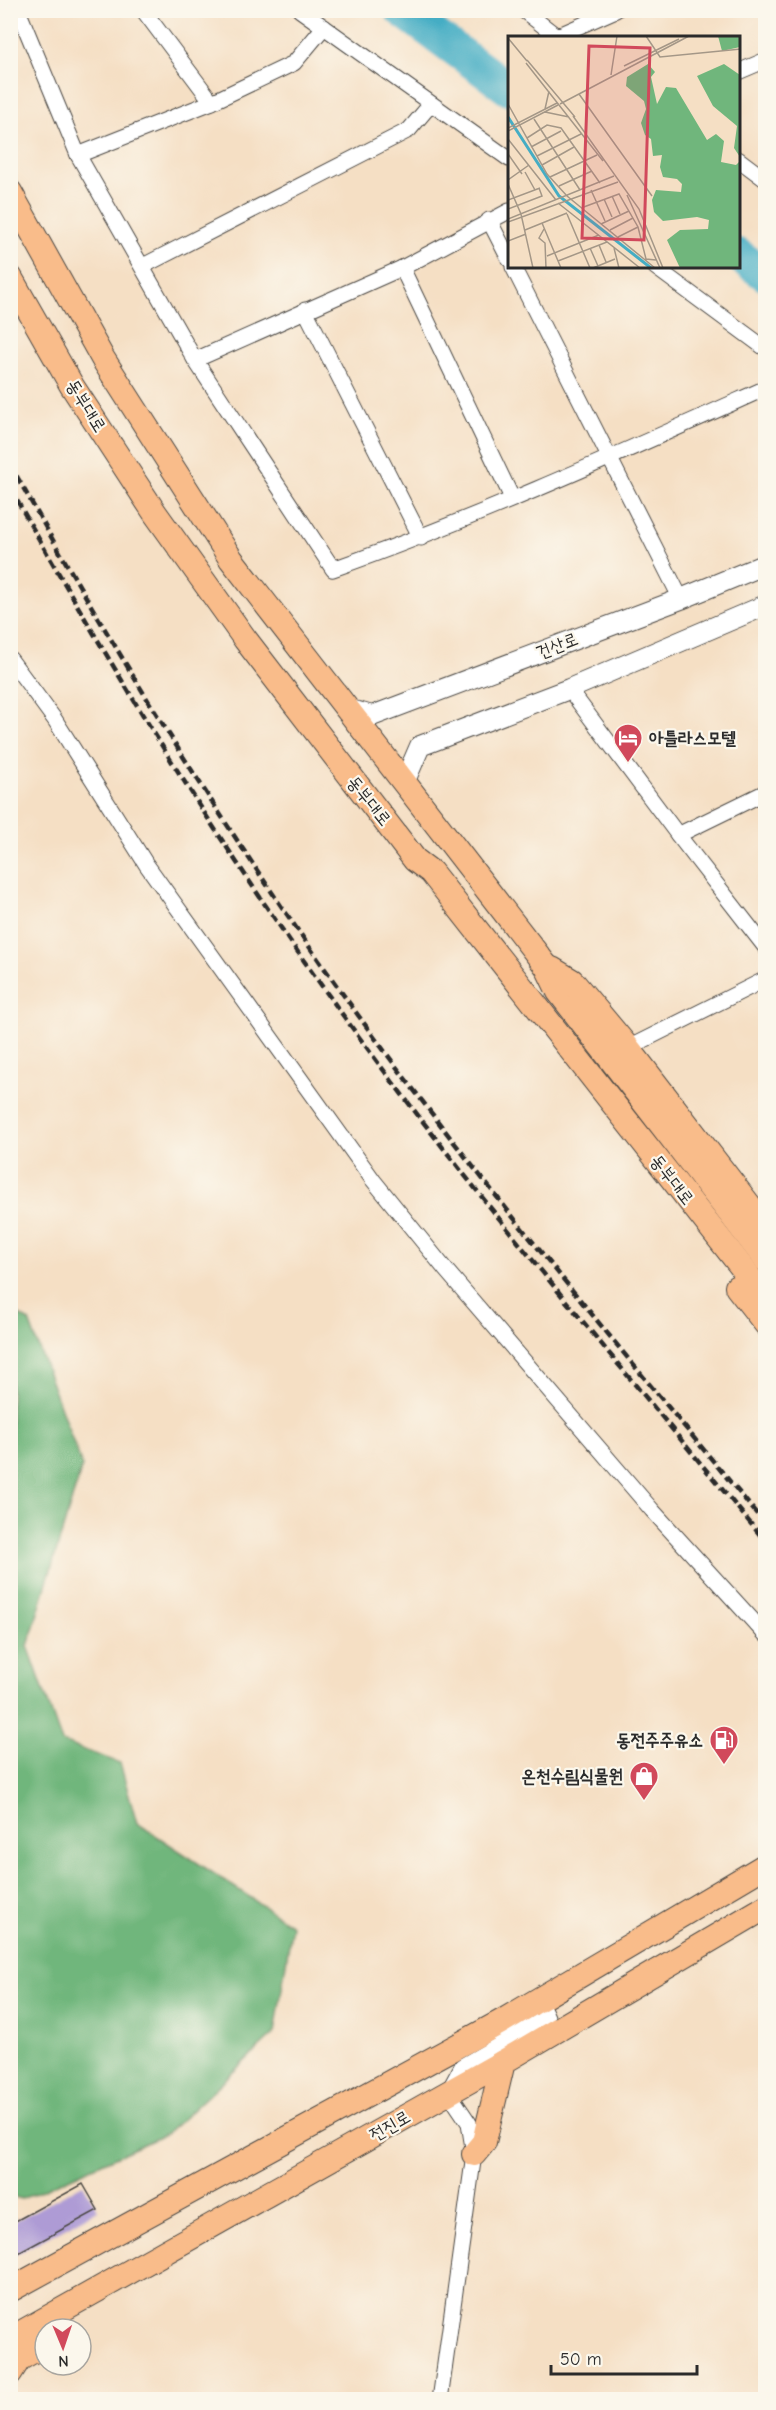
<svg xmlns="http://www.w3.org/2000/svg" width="776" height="2410" font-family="'Comic Neue','Poor Story',sans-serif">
<rect width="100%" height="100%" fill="#fbf7ec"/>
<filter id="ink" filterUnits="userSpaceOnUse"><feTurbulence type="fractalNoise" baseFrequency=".0167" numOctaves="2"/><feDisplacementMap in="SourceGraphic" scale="12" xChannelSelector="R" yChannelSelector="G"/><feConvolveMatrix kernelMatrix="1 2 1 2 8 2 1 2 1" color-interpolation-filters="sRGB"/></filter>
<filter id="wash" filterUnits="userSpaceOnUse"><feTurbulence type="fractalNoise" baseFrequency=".008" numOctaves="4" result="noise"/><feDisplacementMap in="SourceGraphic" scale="24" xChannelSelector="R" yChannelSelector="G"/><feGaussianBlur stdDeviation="1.35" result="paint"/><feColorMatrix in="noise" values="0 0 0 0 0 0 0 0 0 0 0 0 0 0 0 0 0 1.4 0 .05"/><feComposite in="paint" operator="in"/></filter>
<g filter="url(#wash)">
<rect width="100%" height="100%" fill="#f5dfc4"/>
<!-- forest -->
<path fill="#70b67c" stroke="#4e7054" stroke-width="1.5" d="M 11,1310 L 29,1321 L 82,1466 L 28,1646 L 62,1742 L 120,1763 L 137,1823 L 292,1925 L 275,2033 L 166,2134 L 22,2199 L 10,2196 Z"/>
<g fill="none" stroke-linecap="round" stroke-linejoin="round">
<!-- river -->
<g stroke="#45adc4" stroke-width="34">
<path d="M 401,10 L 509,89"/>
<path d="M 738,255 L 766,275"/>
</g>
</g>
<g id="blocks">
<!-- building -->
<path fill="#ae9bd5" d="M 83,2184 L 98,2210 L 13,2256 L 10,2252 L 10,2224 Z"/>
</g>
</g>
<g filter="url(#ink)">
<use href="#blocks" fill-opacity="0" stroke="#494642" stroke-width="1.5"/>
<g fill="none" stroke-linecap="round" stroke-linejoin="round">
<!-- minor casing -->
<g stroke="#494642" stroke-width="17">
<g id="minor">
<path d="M 18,10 L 78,155 L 195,360 L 333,569 C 480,517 623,452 766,388"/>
<path d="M 143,10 L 212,102"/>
<path d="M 300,10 L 509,159"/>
<path d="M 523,10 L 559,38"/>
<path d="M 557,36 L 616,10"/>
<path d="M 738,72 L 766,60"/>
<path d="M 78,155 L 212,102 L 294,63 L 324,27"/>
<path d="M 738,159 L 766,180"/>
<path d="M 489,220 L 509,259"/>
<path d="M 143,266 L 409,130 L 431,104"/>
<path d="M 513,267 L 681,599"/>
<path d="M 655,267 L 766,349"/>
<path d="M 402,268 L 512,498"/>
<path d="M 305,310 L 421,538"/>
<path d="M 195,360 L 402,268 L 509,211"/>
<path d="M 10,659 L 55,720 L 146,864 L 373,1180 L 445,1269 L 652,1510 L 766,1635"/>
<path d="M 569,689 L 678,835 L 766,948"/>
<path d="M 678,835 L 766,792"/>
<path d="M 628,1048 L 766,979"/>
<path d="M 440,2400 L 474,2154 L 469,2123 L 448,2092 L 462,2066 L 547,2017 L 539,1999"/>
</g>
</g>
<!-- tertiary casing -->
<g stroke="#494642" stroke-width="22">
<g id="tertiary">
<path d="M 347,709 L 372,716 L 681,599 L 766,564"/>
<path d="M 404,783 L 420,746 L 569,689 L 766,605"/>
</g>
</g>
<!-- primary casing -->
<g stroke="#494642" stroke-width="26">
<g id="primary">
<path d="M 10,192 L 103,359 L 231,559 L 547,967 L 559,992 L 766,1260"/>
<path d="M 10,277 L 72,386 L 155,513 L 245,639 L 415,860 L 431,872 L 766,1298"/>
<path d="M 552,969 L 572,981 L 628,1048 L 766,1227"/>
<path d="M 737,1287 L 766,1324"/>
<path d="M 474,2154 L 484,2142 L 503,2062"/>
<path d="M 10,2290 L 501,2022 L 766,1865"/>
<path d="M 10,2339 L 503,2062 L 766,1907"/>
<path d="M 10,2373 L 19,2359 L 45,2344"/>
</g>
</g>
<!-- minor -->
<use href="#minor" stroke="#fff" stroke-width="15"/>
<!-- tertiary -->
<use href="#tertiary" stroke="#fff" stroke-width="20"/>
<!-- primary -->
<use href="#primary" stroke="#f9bc8a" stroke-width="24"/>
<!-- rail -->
<g stroke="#2b2b2b" stroke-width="4.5" stroke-dasharray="9 4.5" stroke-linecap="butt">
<path d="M 10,464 C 110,644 218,819 337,986 C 471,1173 620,1348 766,1525"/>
<path d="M 10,488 C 104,655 203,819 314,975 C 454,1172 612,1356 766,1542"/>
</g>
</g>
</g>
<!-- icons -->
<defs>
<g id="hotel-pin" transform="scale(1.5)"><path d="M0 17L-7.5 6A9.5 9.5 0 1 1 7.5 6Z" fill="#d1495b" stroke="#fbf7ec"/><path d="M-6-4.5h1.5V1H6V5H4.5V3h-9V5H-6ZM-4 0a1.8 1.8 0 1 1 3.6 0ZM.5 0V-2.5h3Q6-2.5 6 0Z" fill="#fff"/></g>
<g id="fuel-pin" transform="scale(1.5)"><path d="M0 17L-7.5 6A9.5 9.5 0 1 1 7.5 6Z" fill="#d1495b" stroke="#fbf7ec"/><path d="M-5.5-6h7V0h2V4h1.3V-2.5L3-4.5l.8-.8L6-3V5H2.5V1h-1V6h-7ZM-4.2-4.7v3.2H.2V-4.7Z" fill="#fff"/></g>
<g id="shop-pin" transform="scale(1.5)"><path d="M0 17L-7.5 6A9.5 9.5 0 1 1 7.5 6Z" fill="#d1495b" stroke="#fbf7ec"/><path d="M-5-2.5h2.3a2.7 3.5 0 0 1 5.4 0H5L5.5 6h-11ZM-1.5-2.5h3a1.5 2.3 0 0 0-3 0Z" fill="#fff"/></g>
</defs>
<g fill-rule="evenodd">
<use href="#hotel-pin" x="628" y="738"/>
<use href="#fuel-pin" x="724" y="1740"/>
<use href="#shop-pin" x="644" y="1776"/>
</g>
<g text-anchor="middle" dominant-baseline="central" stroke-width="4.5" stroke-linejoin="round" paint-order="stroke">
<!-- street labels -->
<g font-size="18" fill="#2b2b2b" stroke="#fbf7ec">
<text transform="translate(86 406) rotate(58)">동부대로</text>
<text transform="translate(557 646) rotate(-21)">건산로</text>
<text transform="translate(369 801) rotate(51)">동부대로</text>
<text transform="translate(672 1180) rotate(52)">동부대로</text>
<text transform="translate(390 2126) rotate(-30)">전진로</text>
</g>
<!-- poi labels -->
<g font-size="18" font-weight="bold" fill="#2b2b2b" stroke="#fbf7ec" text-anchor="end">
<text x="649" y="738" text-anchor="start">아틀라스모텔</text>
<text x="703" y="1740">동전주주유소</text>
<text x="623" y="1776">온천수림식물원</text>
</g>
</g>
<!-- overview -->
<g transform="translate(508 36)">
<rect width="232" height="232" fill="#f5dfc4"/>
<path d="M 210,0 L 232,0 L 232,11 L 214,15 ZM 140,28 L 147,36 L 143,41 L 149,68 L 158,51 L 168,52 L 199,104 L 208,98 L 216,105 L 213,126 L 228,129 L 232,125 L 232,232 L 172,232 L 159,204 L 172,194 L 200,193 L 201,184 L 189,181 L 155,185 L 146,176 L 144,164 L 148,154 L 173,156 L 174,148 L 169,143 L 155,141 L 152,131 L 154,119 L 145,120 L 143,103 L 137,99 L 133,87 L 138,73 L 136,65 L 118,50 L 119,41 ZM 216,28 L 232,39 L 232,121 L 226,112 L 229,90 L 205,70 L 189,40 Z" fill="#70b67c"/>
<path fill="none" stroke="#45adc4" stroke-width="3" d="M 0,81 L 51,160 L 143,232"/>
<path fill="none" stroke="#a49787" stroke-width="1.5" d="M 138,0 L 152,21 L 233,13M 0,2 L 19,25M 19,24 L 67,81M 18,27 L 95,125M 116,30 L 171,3M 103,39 L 109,0M 71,58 L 144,160M 0,68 L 39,138 L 59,160 L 147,232M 52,68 L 181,0M 37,73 L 41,55M 37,76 L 61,81M 65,80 L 131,173 L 155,232M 26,83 L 72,154M 0,92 L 49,67M 0,95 L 50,69M 19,102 L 39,89 L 53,92 L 92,147M 0,103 L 48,164M 23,111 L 53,95M 0,118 L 14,138M 29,120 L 73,98M 34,129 L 66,111M 17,136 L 27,154M 42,141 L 89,119M 0,144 L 21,129M 0,148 L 13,178 L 25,232M 51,150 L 84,135M 83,154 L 97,185M 119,159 L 152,232M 104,160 L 112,178M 96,163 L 104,181M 0,164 L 32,152M 50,167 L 132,232M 73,172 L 111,158 L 130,191 L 138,223 L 148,224M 0,173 L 34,160 L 31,152M 59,178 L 82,232M 0,183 L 106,140M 0,186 L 110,146M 34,187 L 53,232M 93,188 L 121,175M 36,193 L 31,202 L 37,207 L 38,232M 17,194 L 59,177M 102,194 L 125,182M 110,201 L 130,191M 0,205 L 18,198M 91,209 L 98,226M 82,212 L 90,230M 106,212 L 111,232M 39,220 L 91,199M 50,225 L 99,206M 85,232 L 107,223"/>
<path fill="#d1495b" fill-opacity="0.15" stroke="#d1495b" stroke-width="3" d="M 81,10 L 142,12 L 136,204 L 74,202 Z"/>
<rect width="232" height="232" fill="none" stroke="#2b2b2b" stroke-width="3"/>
</g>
<!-- margin -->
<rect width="776" height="2410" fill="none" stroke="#fbf7ec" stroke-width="36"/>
<!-- north arrow -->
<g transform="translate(63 2347) rotate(178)"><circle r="28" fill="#fbf7ec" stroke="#a8a59f" stroke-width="1.5"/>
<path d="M0-4.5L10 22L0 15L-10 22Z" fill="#d1495b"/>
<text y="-9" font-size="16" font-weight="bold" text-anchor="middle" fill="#2b2b2b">N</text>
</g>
<!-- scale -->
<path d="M551 2365v9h146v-9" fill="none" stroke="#2b2b2b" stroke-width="3"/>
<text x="560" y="2365" font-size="18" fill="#2b2b2b" stroke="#fbf7ec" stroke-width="4.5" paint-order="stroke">50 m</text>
</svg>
